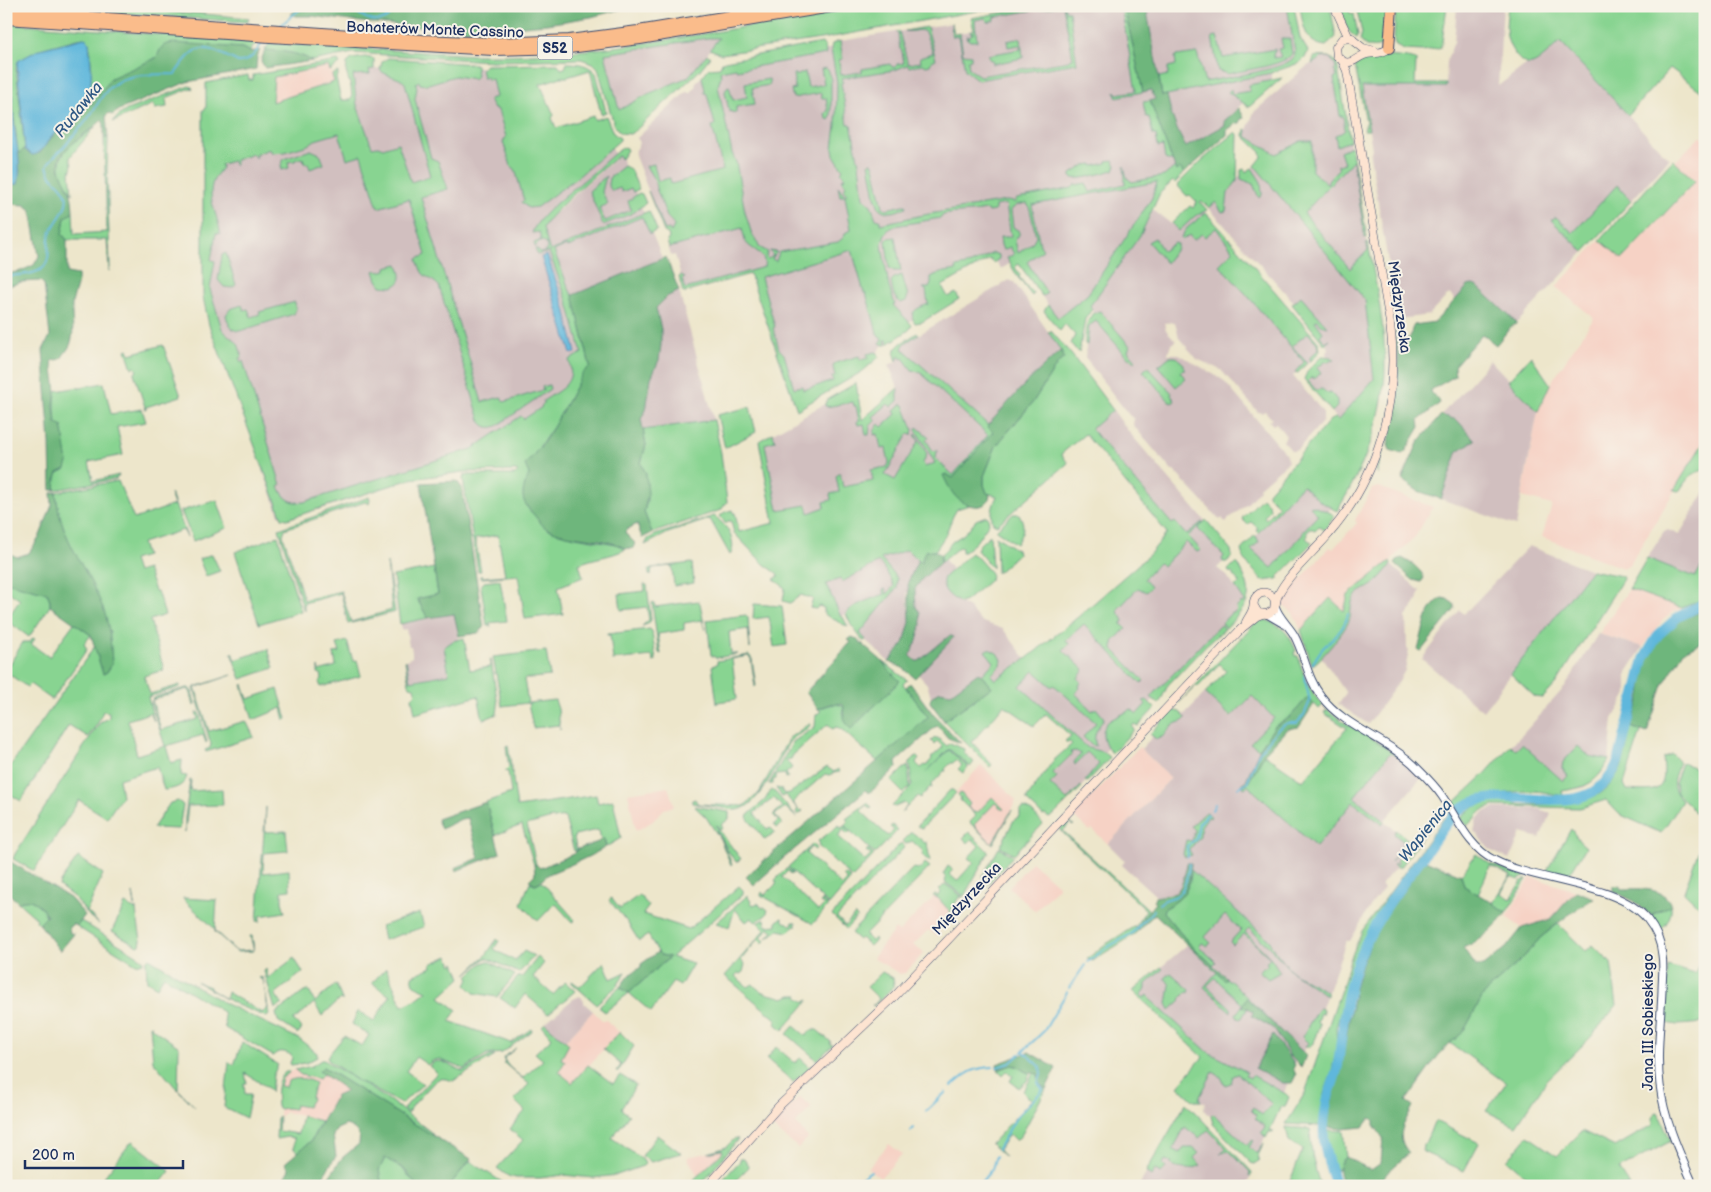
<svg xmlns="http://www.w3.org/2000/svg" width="1711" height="1192" font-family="'Balsamiq Sans',sans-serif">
<rect width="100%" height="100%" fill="#f7f3e8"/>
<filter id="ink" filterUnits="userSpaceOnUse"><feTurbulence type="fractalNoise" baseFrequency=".02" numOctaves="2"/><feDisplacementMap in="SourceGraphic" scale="10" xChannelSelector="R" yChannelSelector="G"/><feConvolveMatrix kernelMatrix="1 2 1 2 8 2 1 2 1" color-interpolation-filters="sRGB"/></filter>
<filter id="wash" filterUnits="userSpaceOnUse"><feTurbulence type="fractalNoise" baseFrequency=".0096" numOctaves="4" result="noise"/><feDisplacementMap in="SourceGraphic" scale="20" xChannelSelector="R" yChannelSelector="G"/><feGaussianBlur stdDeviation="1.12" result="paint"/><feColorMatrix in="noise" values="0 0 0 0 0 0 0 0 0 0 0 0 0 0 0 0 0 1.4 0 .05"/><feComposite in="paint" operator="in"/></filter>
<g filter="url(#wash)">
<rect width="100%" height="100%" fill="#ede6cb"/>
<!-- built -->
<g fill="#f6d2c5">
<path d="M 328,66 L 335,82 L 272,102 L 274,77 Z"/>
<path d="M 1700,136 L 1705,140 L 1705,440 L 1630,564 L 1623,568 L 1542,537 L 1552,505 L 1522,497 L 1538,411 L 1550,384 L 1594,318 L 1556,287 L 1600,240 L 1623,259 L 1695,181 L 1675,162 Z"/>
<path d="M 1379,487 L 1433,507 L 1415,537 L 1390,561 L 1348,595 L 1344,611 L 1330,598 L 1301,630 L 1293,613 L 1282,604 L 1283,598 L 1330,547 L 1333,549 L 1357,523 L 1355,520 L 1372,489 Z"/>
<path d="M 1629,589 L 1682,608 L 1673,612 L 1663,620 L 1643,647 L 1599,634 Z"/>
<path d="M 1139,747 L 1171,778 L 1108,844 L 1092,829 L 1090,831 L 1073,816 Z"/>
<path d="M 981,765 L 1003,786 L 1016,801 L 992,843 L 974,825 L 979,819 L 960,800 L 961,798 L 956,793 Z"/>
<path d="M 668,787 L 674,806 L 664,809 L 653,821 L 636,831 L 628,793 Z"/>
<path d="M 1032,862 L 1059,886 L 1035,911 L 1009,887 Z"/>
<path d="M 1531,877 L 1576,891 L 1551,919 L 1522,928 L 1506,917 Z"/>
<path d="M 934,897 L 938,897 L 952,914 L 939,929 L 941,931 L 937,936 L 928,930 L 913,945 L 924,953 L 905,973 L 900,974 L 873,958 L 895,929 L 899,932 Z"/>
<path d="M 593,1011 L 603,1021 L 606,1020 L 619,1032 L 573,1083 L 559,1072 L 565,1061 L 561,1059 L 569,1044 L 565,1041 Z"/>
<path d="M 316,1069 L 347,1091 L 336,1096 L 321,1121 L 286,1112 L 279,1117 L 281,1078 L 284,1074 L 295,1070 Z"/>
<path d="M 800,1097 L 812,1107 L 796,1123 L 808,1138 L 798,1148 L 772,1127 L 772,1123 Z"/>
<path d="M 889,1144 L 902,1154 L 880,1178 L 868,1168 Z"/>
<path d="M 722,1150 L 723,1152 L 698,1176 L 687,1157 Z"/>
</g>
<!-- industrial -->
<g fill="#d1bfbf">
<path d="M 1039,6 L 1124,6 L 1144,91 L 1151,90 L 1180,167 L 1152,198 L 1088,294 L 1079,302 L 1063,326 L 1047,306 L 1048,305 L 1016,260 L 1001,269 L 993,257 L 940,286 L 946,303 L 915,318 L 909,322 L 910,326 L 887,339 L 888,344 L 883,345 L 863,371 L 796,408 L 750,274 L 685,292 L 675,255 L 671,256 L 667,242 L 669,238 L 668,234 L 664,231 L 635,156 L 636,149 L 637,149 L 639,142 L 637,138 L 686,92 L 691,92 L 695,88 L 696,82 L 710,69 L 834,48 L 834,42 L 952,23 L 954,33 L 960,33 L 974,30 L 971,18 Z"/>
<path d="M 1146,6 L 1289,6 L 1299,63 L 1271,73 L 1271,81 L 1247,99 L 1224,121 L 1226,125 L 1186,148 L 1177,131 L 1172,118 L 1167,95 L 1162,96 Z"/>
<path d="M 1457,6 L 1503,6 L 1498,86 L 1527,64 L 1535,62 L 1560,42 L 1669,159 L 1631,201 L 1617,185 L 1573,233 L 1559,220 L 1552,220 L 1584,252 L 1517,323 L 1477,286 L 1472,285 L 1468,286 L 1456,300 L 1449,294 L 1429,315 L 1399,319 L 1397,315 L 1370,155 L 1372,149 L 1362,87 L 1446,87 L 1447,60 L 1454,42 Z"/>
<path d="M 708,38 L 720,38 L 688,77 L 648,94 L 618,110 L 605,54 Z"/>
<path d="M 1329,57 L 1336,63 L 1368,250 L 1350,270 L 1304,213 L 1312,171 L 1301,141 L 1276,154 L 1246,136 L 1247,130 L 1254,112 L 1306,67 L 1321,58 Z"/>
<path d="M 370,61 L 374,69 L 433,64 L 493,68 L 510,150 L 604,137 L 615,155 L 556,207 L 545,223 L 584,186 L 620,155 L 662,258 L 567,298 L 585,362 L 538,442 L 476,471 L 411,479 L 324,508 L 284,519 L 279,515 L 208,314 L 206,86 L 274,77 L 272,102 L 279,147 L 353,100 L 348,67 Z"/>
<path d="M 1255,166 L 1365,300 L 1374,379 L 1338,420 L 1308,381 L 1323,356 L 1326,356 L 1329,348 L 1292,304 L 1294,302 L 1291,299 L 1206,205 L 1241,175 Z"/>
<path d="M 1202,208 L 1237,247 L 1318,342 L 1320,351 L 1293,376 L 1323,412 L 1323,421 L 1297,450 L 1292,451 L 1283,441 L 1286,436 L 1276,423 L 1273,425 L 1269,421 L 1272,419 L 1265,411 L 1261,413 L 1258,412 L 1221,370 L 1197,359 L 1179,338 L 1175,322 L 1164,323 L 1166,330 L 1176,341 L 1170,346 L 1168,354 L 1179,354 L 1223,380 L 1286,454 L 1288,462 L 1259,487 L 1259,490 L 1247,504 L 1225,522 L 1222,518 L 1220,520 L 1174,471 L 1172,471 L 1133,425 L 1134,419 L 1129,415 L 1085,358 L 1088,321 L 1095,313 L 1089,307 L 1141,234 L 1153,210 L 1178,229 Z"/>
<path d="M 1009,280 L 1014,282 L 1062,352 L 959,472 L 907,594 L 910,622 L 904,643 L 889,662 L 859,634 L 846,614 L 841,617 L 816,582 L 809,513 L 774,523 L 759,441 L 819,407 L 857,390 L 862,420 L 898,388 L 889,365 L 897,361 L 902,347 L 905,343 Z"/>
<path d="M 679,291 L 714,420 L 643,430 L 641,419 L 651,378 L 659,360 L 661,345 L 661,329 L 656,308 L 668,296 Z"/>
<path d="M 1489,359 L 1538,411 L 1516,526 L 1441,499 L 1458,451 L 1475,440 L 1457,420 L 1441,415 L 1483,369 Z"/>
<path d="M 1113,410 L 1128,431 L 1205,521 L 1230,554 L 1227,561 L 1223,562 L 1217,568 L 1227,576 L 1245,602 L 1098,759 L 1102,764 L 1068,801 L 1050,784 L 1053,773 L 1071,754 L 1070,752 L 1073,750 L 1078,751 L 1083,747 L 1014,685 L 940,708 L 931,697 L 927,684 L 916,672 L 897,660 L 917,616 L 915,589 L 922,579 L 944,559 L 952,569 L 944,577 L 952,598 L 969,608 L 980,621 L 1003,629 L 1026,659 L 1078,617 L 1184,538 L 1091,429 Z"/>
<path d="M 1302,485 L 1322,503 L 1331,506 L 1331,508 L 1312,529 L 1310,528 L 1306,533 L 1307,535 L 1270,576 L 1242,551 L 1254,536 L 1256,536 Z"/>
<path d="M 1705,492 L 1705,567 L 1702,566 L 1696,577 L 1647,558 L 1664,532 L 1668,530 L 1679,535 Z"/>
<path d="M 1529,546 L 1591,570 L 1483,711 L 1422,659 L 1460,610 L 1464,614 Z"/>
<path d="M 1391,565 L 1420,591 L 1416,603 L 1406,617 L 1407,648 L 1409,650 L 1405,670 L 1398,683 L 1368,724 L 1338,704 L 1346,693 L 1321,656 L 1340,635 L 1350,620 L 1350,608 L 1353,599 L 1360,592 L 1374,584 Z"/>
<path d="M 454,614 L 459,639 L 453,641 L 444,647 L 449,674 L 410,681 L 406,660 L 412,657 L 412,652 L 411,646 L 409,646 L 406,629 L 401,630 L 400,624 Z"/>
<path d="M 1598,634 L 1643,647 L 1627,672 L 1627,694 L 1613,719 L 1609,760 L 1601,774 L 1583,788 L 1562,791 L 1511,745 L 1522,735 L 1565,687 Z"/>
<path d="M 1205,693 L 1230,717 L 1252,696 L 1274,718 L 1250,743 L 1264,754 L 1248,783 L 1354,797 L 1390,752 L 1421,778 L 1384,821 L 1416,846 L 1400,868 L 1396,867 L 1381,885 L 1384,888 L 1371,905 L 1350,941 L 1346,941 L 1310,1041 L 1296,1062 L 1280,1103 L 1255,1160 L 1204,1110 L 1205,1102 L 1194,1101 L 1189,1096 L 1215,1068 L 1133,991 L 1187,945 L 1192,949 L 1232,906 L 1191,870 L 1191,863 L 1187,864 L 1185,876 L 1178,891 L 1176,893 L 1156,896 L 1122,865 L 1125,861 L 1108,844 L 1171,778 L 1141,749 L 1176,712 L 1180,712 L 1184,715 Z"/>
<path d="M 1495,808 L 1540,809 L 1551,814 L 1540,838 L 1521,833 L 1510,859 L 1502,856 L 1490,850 L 1474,831 L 1477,819 L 1484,812 Z"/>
<path d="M 580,996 L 584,1000 L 584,1003 L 593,1011 L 565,1041 L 545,1023 L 573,999 Z"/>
<path d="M 1186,1103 L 1250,1170 L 1251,1175 L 1247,1186 L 1139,1186 Z"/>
</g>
<!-- green -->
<g fill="#88d491" stroke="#528278" fill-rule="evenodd">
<path d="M 9,6 L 117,6 L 191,14 L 191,13 L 249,18 L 247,22 Z"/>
<path d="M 867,6 L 1004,6 L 827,38 L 728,53 L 721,54 L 710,49 L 719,38 L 708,38 L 605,54 L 619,110 L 648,94 L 688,77 L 707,54 L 710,57 L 699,71 L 636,130 L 630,134 L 620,133 L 614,125 L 598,68 L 593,63 L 581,59 L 491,61 L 353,53 L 312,61 C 298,52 280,52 265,50 L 270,43 L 472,55 C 560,57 645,44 732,29 C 777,21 822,14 867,6 Z"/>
<path d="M 1039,6 L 1057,6 L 994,17 L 994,20 L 987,22 L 986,18 L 975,20 L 977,41 L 970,41 L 966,38 L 967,35 L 968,38 L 969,38 L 971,34 L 974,33 L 971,33 L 970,31 L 974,30 L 971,18 Z"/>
<path d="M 1063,6 L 1064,6 L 1066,11 L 1069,11 L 1077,63 L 978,80 L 965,70 L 959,36 L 952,36 L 951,23 L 952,23 L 954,34 L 960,33 L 963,54 L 971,55 L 971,59 L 968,60 L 969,69 L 980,76 L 1069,61 L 1069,59 L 1073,58 Z"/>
<path d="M 1121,6 L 1124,6 L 1143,92 L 1116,97 L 1115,91 L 1117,94 L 1136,91 Z"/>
<path d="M 1287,6 L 1294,6 L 1300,38 L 1308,51 L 1305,58 L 1299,63 L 1271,73 L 1162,96 L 1159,77 L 1168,75 L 1168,67 L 1176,65 L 1175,57 L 1176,56 L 1197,53 L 1205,82 C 1222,78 1282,70 1292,59 C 1295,56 1295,55 1295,52 Z"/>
<path d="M 1300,6 L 1330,6 L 1336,37 L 1326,46 C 1304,44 1303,24 1300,6 Z"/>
<path d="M 1340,6 L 1387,6 L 1384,44 C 1376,50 1365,48 1360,40 L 1362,33 L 1356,7 L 1349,9 L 1350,13 L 1354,14 L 1358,35 L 1357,38 C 1345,31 1343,19 1340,6 Z"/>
<path d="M 1396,6 L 1447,6 L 1442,42 L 1440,48 L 1423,51 L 1404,50 L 1396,46 L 1394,41 Z"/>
<path d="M 1508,6 L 1705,6 L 1705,94 L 1670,68 L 1628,115 L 1560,42 C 1553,47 1540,62 1532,64 C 1520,67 1509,47 1507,37 C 1505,28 1507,16 1508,6 Z"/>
<path d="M 6,23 L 259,42 L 252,47 L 250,52 L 242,48 L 159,55 L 94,102 L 84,106 C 94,80 92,69 89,42 L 84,38 L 77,39 L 40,49 L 18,61 L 16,68 L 25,149 L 18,154 L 9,65 L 6,62 Z"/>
<path d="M 927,27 L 936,59 L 932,61 L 930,65 L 926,66 L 923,64 L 909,67 L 907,65 L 895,70 L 842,78 L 843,82 L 841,83 L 848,124 L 851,124 L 859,164 L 863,198 L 871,205 L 876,219 L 880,220 L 880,224 L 923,215 L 1006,201 L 1015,202 L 1017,199 L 1072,188 L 1075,185 L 1086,183 L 1090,192 L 1125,184 L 1124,166 L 1127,178 L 1132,182 L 1164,176 L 1175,167 L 1176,171 L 1180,167 L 1184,173 L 1175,183 L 1173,181 L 1160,193 L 1141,234 L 1090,306 L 1092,309 L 1085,319 L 1079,353 L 1071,344 L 1075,335 L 1065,324 L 1060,331 L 1044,311 L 1048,305 L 1058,318 L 1088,294 L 1152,198 L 1157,182 L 1032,205 L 1040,245 L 1043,250 L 1027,262 L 1047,293 L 1043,296 L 1041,295 L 1019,264 L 1015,267 L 1020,275 L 1019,277 L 1032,293 L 1034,293 L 1032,296 L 1017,276 L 1007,258 L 1014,254 L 1010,247 L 1003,250 L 1001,245 L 1000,237 L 1011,237 L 1006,204 L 995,206 L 995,211 L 988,212 L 987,210 C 972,213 957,212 943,215 L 941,218 L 895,226 L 888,230 L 885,234 L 882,243 L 883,251 L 889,287 L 895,304 L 893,305 L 912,325 L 909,330 L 888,344 L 887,340 L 885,340 L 886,345 L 884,345 L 880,343 L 882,339 L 878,336 L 866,293 L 864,293 L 852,250 L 761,277 L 775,327 L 773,328 L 779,349 L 784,354 L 794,388 L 802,386 L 803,390 L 833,381 L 832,377 L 835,376 L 833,367 L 835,363 L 859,356 L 860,360 L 868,358 L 867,354 L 875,352 L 878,353 L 879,357 L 863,371 L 797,410 L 750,274 L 683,293 L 679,277 L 682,275 L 685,278 L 682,279 L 685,289 L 764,267 C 767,252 751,251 745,241 C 744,237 743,232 742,228 L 669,248 L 667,241 L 669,238 L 668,234 L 664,232 L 648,191 L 665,230 L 669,229 L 671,232 L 674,226 L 672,222 L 667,217 L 656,188 L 655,181 L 646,166 L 654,164 L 658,181 L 670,178 L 671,184 L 723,170 L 712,126 L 715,125 L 707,94 L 704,92 L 705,90 L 702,77 L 709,68 L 720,67 L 722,62 L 725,61 L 822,43 L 825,47 L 826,54 L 737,70 L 736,68 L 720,71 L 721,76 L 718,86 L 732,153 L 736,162 L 745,212 L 752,235 L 758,243 L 759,247 L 768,252 L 766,257 L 768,259 L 773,256 L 770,251 L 777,252 L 772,259 L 776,261 L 779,252 L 838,242 L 843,238 L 846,232 L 850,231 L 851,229 L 845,196 L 840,196 L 838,186 L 845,195 L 847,194 L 844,188 L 846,186 L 842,179 L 845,178 L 841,172 L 843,170 L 834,155 L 833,148 L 836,125 L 837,83 L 831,49 L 832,44 L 840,41 L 843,59 L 839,60 L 841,75 L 862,72 L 862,69 L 890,64 L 892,67 L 896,67 L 897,64 L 904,63 L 902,51 L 900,49 L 898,34 L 896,32 L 899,31 L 908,64 L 921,62 L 920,57 L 933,53 L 925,32 C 919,28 912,33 905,31 ZM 1027,203 L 1030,210 L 1036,236 L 1032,243 L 1018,253 L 1015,240 L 1019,235 L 1019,231 L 1013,227 L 1011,210 L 1017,205 Z"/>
<path d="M 1217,36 L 1223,58 L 1275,49 L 1275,52 L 1273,53 L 1274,58 L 1281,57 L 1278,49 L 1283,48 L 1281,39 L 1290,39 L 1292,54 C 1284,66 1243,70 1228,74 L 1218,71 L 1212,37 Z"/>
<path d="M 1021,38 L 1023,58 L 993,64 L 993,61 L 989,59 L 988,55 L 1021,49 L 1020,45 L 1008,47 L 1007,41 Z"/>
<path d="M 1388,56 L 1408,58 L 1416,60 L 1415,84 L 1446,84 L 1446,87 L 1362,87 L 1369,130 L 1364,130 L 1366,122 L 1355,66 L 1362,59 Z"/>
<path d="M 365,57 L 374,59 L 374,69 L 369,70 L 370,74 L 353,75 L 357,105 L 372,147 L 378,146 L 383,148 L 398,143 L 411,182 L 430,176 L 405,83 C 398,76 387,77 380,70 L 382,62 L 388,58 L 474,64 L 476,65 L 477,76 L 474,79 L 455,76 L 425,85 L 420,84 L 419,81 L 416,83 L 417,88 L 415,99 L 431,158 L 438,161 L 448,189 L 421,197 L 482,402 L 501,397 L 504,402 L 543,390 L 542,387 L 549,385 L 550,389 L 497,426 C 490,429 483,427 480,420 L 439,286 C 425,272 424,282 417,259 L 426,255 L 409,199 L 378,208 L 361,155 L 347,159 L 339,133 L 315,140 L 308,145 L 285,152 L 272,153 L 270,149 L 256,154 L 256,158 L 255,158 L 253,154 L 235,160 L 236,164 L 234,165 L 233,161 L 221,164 L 222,168 C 201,190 216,208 220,231 L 220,234 L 216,233 L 211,260 L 215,261 L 210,289 L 222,329 C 226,335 234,338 238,344 C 240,348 241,353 242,357 L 239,358 L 241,362 L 243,361 L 281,485 L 279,486 C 283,498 291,504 304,502 L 472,449 L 521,416 L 524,419 L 542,407 L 541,406 L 544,403 L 543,401 C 561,389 576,384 569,360 L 582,353 L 568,303 L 549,252 L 537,255 L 535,248 L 541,253 L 545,252 L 547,248 L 546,243 L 542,241 L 538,243 L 535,247 L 534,243 L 541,240 L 539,232 L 532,233 C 538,214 579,185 595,171 C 604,163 614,152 625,147 L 627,150 L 621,159 L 619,155 C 604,167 550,212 543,228 L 550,251 L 649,211 L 657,230 L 650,234 L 642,217 L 568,247 L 565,246 L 554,251 L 570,291 L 573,295 L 590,366 L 583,373 L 554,426 L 535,453 L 527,468 L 529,474 L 526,506 L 547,529 L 575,537 L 616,544 L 626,549 C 611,557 595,557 579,564 L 583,577 L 558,587 L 563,614 L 525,619 L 518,575 L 482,578 L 480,577 L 481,575 L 482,577 L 505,575 L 498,535 L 475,539 L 481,571 L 478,571 L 463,479 L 464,476 L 469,475 L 515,475 L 518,472 L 515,471 L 463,472 L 411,479 L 287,519 L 282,518 L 209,325 L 203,297 L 203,110 L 206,108 L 206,83 L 248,75 L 249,80 L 253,80 L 253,75 L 338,61 L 340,64 L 330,71 L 328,66 L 274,77 L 272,102 L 334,82 L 332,75 L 338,72 L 338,76 L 336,78 L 341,100 L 350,100 L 352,98 L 351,87 L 346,72 L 347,63 L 352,59 Z"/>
<path d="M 1314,57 C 1323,56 1331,56 1337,63 L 1350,141 L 1337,146 L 1335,135 L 1341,133 L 1345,130 L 1343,116 L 1340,116 L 1334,78 L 1337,76 L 1334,70 L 1336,69 L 1335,64 L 1329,57 L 1321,58 L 1312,64 Z"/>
<path d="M 567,63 C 578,63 588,64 596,73 L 606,112 L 601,114 L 590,70 L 567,77 L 561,77 L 540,84 L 554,115 L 552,118 L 556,128 L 593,116 L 595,120 L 606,116 L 613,133 L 620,138 L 620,140 L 579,176 L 537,207 L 528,208 L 521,202 L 524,201 L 515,169 L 511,166 L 503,142 L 506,137 L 498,110 L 493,108 L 489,99 L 496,97 L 492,79 L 488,80 L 487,77 L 483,78 L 481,69 L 486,65 L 558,64 L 561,69 L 565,68 Z"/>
<path d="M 826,68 L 829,71 L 831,80 L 831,117 L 829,120 L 826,118 L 825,113 L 828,111 L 826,98 L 822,98 L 821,93 L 793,98 L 791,90 L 795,89 L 793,74 L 796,74 L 796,76 L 805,72 L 808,87 L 824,84 L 821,69 Z"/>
<path d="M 1282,78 L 1249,107 L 1228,92 L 1231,89 L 1232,94 L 1250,91 L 1249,85 Z"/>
<path d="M 769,79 L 770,85 L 752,88 L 755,104 L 736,107 L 736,113 L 729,111 L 725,92 L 727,87 L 729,86 L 733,100 L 747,97 L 745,83 Z"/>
<path d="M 189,86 L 192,87 L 193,89 L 191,88 L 166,98 L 167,107 L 155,109 L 153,104 L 113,122 L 118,116 L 127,110 Z"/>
<path d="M 1150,101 L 1173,162 L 1165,159 L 1163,146 L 1158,147 L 1156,135 L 1153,135 L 1149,117 L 1146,117 L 1143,102 Z"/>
<path d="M 95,127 L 70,157 L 72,165 L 70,172 L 72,194 C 69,187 63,180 61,172 C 54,151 81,138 95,127 Z"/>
<path d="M 1245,129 L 1247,130 L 1246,136 L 1276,154 L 1301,141 L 1312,141 L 1312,171 L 1328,185 L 1328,180 L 1339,168 L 1337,166 L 1344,163 L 1340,151 L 1351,146 L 1367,238 L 1365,238 L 1353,160 L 1304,213 L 1350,269 L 1368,250 L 1366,243 L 1368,243 C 1376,285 1386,329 1385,372 C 1383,421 1363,469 1337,511 L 1331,508 L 1331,506 L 1322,503 L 1302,485 L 1258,533 L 1256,531 L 1258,528 L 1251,522 L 1248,525 L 1242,519 L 1243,517 L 1262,498 L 1269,505 L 1270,509 L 1264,517 L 1266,519 L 1279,506 L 1268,495 L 1268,492 L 1330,420 L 1336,418 L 1338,420 L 1374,379 L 1365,300 L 1255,166 L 1262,157 L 1261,152 L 1246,138 L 1244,136 Z"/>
<path d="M 1236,132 L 1238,134 L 1237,181 L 1228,193 L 1226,211 L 1222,212 L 1216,202 L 1209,208 L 1202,201 L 1200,202 L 1207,210 L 1195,216 L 1179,231 L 1172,223 L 1190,206 L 1193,208 L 1197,202 L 1190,195 L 1187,196 L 1177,185 L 1200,162 Z"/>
<path d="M 104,138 L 108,138 L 107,169 L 110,268 L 109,271 L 107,240 L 67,240 L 62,234 L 65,218 L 73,212 L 74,234 L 107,232 Z"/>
<path d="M 311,150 L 320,154 L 324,164 L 310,169 L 308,163 L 305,164 L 303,158 L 295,160 L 295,161 L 288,162 L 289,168 L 282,170 L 281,165 L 284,159 Z"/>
<path d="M 1113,160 L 1116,165 L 1114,170 C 1101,173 1084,180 1071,178 L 1071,174 L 1085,165 L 1093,164 L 1093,166 L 1107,163 L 1107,161 Z"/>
<path d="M 1673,160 L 1695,181 L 1622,259 L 1600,240 Z"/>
<path d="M 871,162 L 874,166 L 883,207 L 886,209 L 904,205 L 906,205 L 906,207 C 897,212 887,215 879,208 L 875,197 L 869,163 Z"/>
<path d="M 624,166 L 630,169 L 639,189 L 633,192 L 631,188 L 622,192 L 620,188 L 612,191 L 608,185 L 609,178 Z"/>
<path d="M 1252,168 L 1261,182 L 1262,195 L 1259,198 L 1253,184 L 1241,179 L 1241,170 L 1244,169 L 1246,172 Z"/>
<path d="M 606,176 L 602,192 L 608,204 L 599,208 L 605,221 L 631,210 L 628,201 L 639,193 L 642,194 L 646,203 L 633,213 L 603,225 L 589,191 Z"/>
<path d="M 1617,185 L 1631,201 L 1584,252 L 1551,220 L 1556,217 L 1573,233 Z"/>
<path d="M 1206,213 L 1237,247 L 1319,343 L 1320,351 L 1310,362 L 1310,357 L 1318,350 L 1317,343 L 1308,333 L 1292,346 L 1307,363 L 1298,373 L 1295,372 L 1304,362 L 1246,294 L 1219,265 L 1233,251 L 1216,228 L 1205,237 L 1202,234 L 1193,240 L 1189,235 L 1182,240 L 1181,237 L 1187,228 Z"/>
<path d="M 895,237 L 901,271 L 894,271 L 889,268 L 886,241 L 888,238 Z"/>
<path d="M 1155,238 L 1163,251 L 1174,243 L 1177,244 L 1177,248 L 1166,263 L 1148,242 Z"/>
<path d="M 226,253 L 236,285 L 232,288 L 224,287 L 218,280 L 222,255 Z"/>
<path d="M 993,253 L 999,255 L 999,259 L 993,263 L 990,259 L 942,286 L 948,297 L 956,293 L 959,299 L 922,322 L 915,323 C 907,311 919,308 928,304 L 926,290 L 923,288 L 929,288 L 931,284 L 931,277 L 939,273 L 957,270 L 956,267 L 971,264 Z"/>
<path d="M 398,264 C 402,275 404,282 392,287 L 381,286 L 377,280 L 374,271 L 377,270 L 378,272 L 386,270 L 386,267 Z"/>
<path d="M 902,275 L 908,296 L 906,301 L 901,303 C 893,298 892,289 891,281 L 894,278 Z"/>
<path d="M 1301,296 L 1328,327 L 1321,325 L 1317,320 L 1315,321 L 1323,332 L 1320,336 L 1325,342 L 1330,339 L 1325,345 L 1292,304 Z"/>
<path d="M 295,302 L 296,309 L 294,314 L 240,331 C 230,331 228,323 226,315 L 230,309 L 242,305 L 244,310 L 248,309 L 251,317 L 260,314 L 259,312 Z"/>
<path d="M 1100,311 L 1130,346 L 1128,351 L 1136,360 L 1134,362 L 1131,358 L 1129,359 L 1096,321 L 1089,326 L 1087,345 L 1085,344 C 1085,332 1085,314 1100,311 Z"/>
<path d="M 1396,330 C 1399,360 1399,392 1392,422 C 1388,438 1378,460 1378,474 C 1373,465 1384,448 1386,438 C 1395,403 1398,368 1395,333 Z"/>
<path d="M 1051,331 L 1071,354 L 1113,410 L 1091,429 L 1172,524 L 1175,522 L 1186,535 L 1202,522 L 1203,523 L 1188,536 L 1201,550 L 1197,552 L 1186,542 L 1163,566 L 1159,563 L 1144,579 L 1151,587 L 1146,592 L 1138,588 L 1118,609 L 1119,614 L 1124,620 L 1121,624 L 1126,628 L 1113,642 L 1113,649 L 1144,681 L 1141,684 L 1084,624 L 1066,640 L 1069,644 L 1063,650 L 1084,670 L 1078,678 L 1081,682 L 1079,686 L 1080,688 L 1075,693 L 1092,711 L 1096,708 L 1104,718 C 1098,728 1092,734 1096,746 L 1091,745 L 1083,737 L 1096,723 L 1054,685 L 1052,687 L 1034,671 L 1020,686 L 1088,748 L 1103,752 L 1110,758 L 1087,782 L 1085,781 L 1099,764 L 1087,752 L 1075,765 L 1074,762 L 1081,754 L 1076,751 L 1070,752 L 1072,754 L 1053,773 L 1057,777 L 1050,784 L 1067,800 L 1081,786 L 1082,787 L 1054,815 L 1049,818 L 1045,815 L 1043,816 L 1027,801 L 1027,798 L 1053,761 L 1072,744 L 1070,742 L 1067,743 L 1065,741 L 1071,736 L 1046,714 L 1034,726 L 1004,705 L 972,742 L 992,765 L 990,767 L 944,721 L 992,687 L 982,675 L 994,662 L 985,651 L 988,649 C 994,651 1000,654 1002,660 L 1001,665 L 991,675 L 995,680 L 1026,659 L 1078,617 L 1150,554 L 1167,533 L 1085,434 L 1061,454 L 1068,463 L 997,525 L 993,523 C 990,514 993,505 997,496 L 987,493 L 984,485 L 984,476 L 996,446 L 1033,402 L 1058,363 L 1064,358 L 1062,352 L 1048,332 Z"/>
<path d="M 917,333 L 919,334 L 905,343 L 902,348 L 988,425 L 987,426 L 994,432 L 953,478 L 946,474 L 956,497 L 969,505 L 957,509 L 953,516 L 945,536 L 935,551 L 925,551 L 921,563 L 907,550 L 881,559 L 897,578 L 897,588 L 860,633 L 866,640 L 863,641 L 851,625 L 846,614 C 851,605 874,598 885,594 L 883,590 L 885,589 L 887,594 L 894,586 L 886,571 L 879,562 L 842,582 L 840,579 L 826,584 L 841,617 L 843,617 L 848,627 L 824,614 L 824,608 L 819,606 L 816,609 L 810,608 L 813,599 L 801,595 L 790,603 L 783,601 L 785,588 L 774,579 L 778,577 L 778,574 L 764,564 L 734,533 L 731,521 L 728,521 L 726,524 L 720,516 L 725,512 L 732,510 L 733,513 L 735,513 L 739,532 L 774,523 L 759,441 L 773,433 L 775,441 L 765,444 L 778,510 L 807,505 L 809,513 L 825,507 L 824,502 L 831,500 L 830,494 L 839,492 L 836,476 L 840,473 L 843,487 L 873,481 L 871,470 L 887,467 L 889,463 L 886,448 L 881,449 L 878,434 L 874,435 L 875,429 L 879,424 L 882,427 L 896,414 L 894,411 L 902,404 L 904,405 L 913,429 L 912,435 L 908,434 L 885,475 L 895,480 L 919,440 L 915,437 L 916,434 L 927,454 L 923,463 L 925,467 L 935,463 L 916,430 L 917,427 L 929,437 L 926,440 L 933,451 L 937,450 L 936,459 L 953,475 L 988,435 L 921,373 L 912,370 L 903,358 L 901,359 L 899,355 L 897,361 L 894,352 L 896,348 L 900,344 Z"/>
<path d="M 163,345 L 181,396 L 146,407 L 146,410 L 134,373 L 137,371 L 135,367 L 132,368 L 126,350 L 128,349 L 130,354 Z"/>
<path d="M 1322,356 L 1331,357 L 1334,360 L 1325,362 L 1317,368 L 1321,373 L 1314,379 L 1312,377 L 1308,381 L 1316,390 L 1322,389 L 1327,393 L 1330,392 L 1337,400 L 1337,407 L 1332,412 L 1304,379 L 1308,370 Z"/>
<path d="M 1531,356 L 1550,384 L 1538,411 L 1508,381 Z"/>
<path d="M 1169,357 L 1176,357 L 1184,364 L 1184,371 L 1183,370 L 1180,372 L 1186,378 L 1176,387 L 1158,366 Z"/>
<path d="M 1148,367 L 1172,393 L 1171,395 L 1175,401 L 1172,403 L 1169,401 L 1143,371 Z"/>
<path d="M 104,383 L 111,414 L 142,409 L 146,422 L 117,427 L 123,455 L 89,462 L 93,481 L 119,475 L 116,479 L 55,490 L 56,478 L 58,473 L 66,469 C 60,443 52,418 56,391 Z"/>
<path d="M 856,383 L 862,420 L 898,388 L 898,401 L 891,407 L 888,404 L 873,417 L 876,420 L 870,426 L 869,435 L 866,435 L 864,424 L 858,425 L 857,422 L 859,421 L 856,406 L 854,406 L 853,402 L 826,407 L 826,405 L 824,405 L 828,399 Z"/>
<path d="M 750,407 L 756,432 L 725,448 L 717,415 Z"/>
<path d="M 714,420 L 721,453 L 727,502 L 721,510 L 652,533 L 644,512 L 647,501 L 644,471 L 641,463 L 646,445 L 643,430 Z"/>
<path d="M 1705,440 L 1705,470 C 1692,472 1687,479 1680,490 L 1678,491 L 1674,490 Z"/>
<path d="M 118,481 L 134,519 L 174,505 L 170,494 L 171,494 L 187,537 L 183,530 L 142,543 L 146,556 L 133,560 L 137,572 L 147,569 L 155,591 L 157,591 L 165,615 L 150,620 L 164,670 L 144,676 L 150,694 L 180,685 L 180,687 L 148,697 L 154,721 L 150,713 L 128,720 L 137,755 L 165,746 L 152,706 L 152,700 L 156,697 L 186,688 L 189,688 L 192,692 L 195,704 L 194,706 L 190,691 L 187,689 L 152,700 L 161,730 L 198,719 L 196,712 L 199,713 L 207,742 L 206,743 L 203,735 L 166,746 L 171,763 L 182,760 L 181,775 L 187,776 C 184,787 174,789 164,790 L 157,767 L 119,779 L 122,796 L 107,818 L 79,800 L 34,871 L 13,859 L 15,854 L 92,734 L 101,722 L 109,718 L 109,712 L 103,711 L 98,723 L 88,737 L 69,725 L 21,801 L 6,792 L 6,772 L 95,646 L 103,674 L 107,672 L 112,664 L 109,643 L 110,632 C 92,592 59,535 56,492 Z"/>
<path d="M 369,497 L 370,500 L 369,504 L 365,502 L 285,529 L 283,535 L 304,600 L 341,591 L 351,622 L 392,610 L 387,563 L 395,612 L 348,624 L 341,593 L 304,603 L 304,611 L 279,529 Z"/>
<path d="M 217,500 L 227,528 L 193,541 L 181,511 Z"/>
<path d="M 1310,507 L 1313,506 L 1331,513 L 1334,517 L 1324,530 L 1319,526 L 1315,530 L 1310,528 L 1306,533 L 1308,536 L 1306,538 L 1312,543 L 1278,577 L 1278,579 L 1263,581 C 1256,572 1243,562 1241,550 L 1254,536 L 1256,536 L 1259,542 L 1251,549 L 1272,568 L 1280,559 L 1279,562 L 1281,560 L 1281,558 L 1303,534 L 1302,532 L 1318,515 Z"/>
<path d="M 1013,514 L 1019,514 C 1026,526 1023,532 1016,544 L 996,530 Z"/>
<path d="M 714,516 C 726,524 737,540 731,554 L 730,555 L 710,519 L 668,533 L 645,545 L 648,539 L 655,535 Z"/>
<path d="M 986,516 L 988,517 L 989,523 L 976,542 L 964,552 L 962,552 L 962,548 L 959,547 L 940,563 L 941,555 L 953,541 L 964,534 L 976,520 Z"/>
<path d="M 1206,520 L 1231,550 L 1232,556 L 1228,562 L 1223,562 L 1222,559 L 1224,556 L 1198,529 Z"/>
<path d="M 990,535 L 992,568 L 977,550 L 979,545 Z"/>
<path d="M 278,536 L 301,611 L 259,624 L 235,552 Z"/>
<path d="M 996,536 L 1017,550 L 1018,554 L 997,573 Z"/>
<path d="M 971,553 L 976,556 L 991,573 L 990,580 L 966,601 L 960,603 C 951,597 939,589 944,577 Z"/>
<path d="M 212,554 L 220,571 L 206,576 L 199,559 Z"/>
<path d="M 1647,558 L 1695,577 L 1702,566 L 1705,567 L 1705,598 L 1682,608 L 1629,589 Z"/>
<path d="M 1390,561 L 1391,565 C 1386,571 1381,577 1376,582 C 1369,589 1359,590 1354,598 C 1349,606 1352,614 1349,621 C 1346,629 1319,663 1312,665 L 1301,630 L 1330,598 L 1344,611 L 1348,595 Z"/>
<path d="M 692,563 L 694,583 L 674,586 L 672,566 L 652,568 L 651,575 L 649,575 L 649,570 L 651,568 Z"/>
<path d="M 1234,564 L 1238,564 C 1256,596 1250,603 1226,628 L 1221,624 L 1231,613 L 1234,613 L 1237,610 L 1236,608 L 1241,603 L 1245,602 L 1235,587 L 1240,583 L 1232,573 L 1229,572 L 1228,570 Z"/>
<path d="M 434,568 L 438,595 L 417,599 L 428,618 L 400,624 L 393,576 Z"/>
<path d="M 1591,570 L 1622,576 L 1623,579 L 1556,684 L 1543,698 L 1535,697 L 1511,674 Z"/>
<path d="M 500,580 L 507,621 L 489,623 L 491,627 L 487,625 L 481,586 L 484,582 Z"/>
<path d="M 6,582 C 16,585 41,587 47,594 C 50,597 50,602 50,606 L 29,637 L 6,620 L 20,600 L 6,590 Z"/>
<path d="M 644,584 L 647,585 L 651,620 L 648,624 L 642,626 L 649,620 L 647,607 L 621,610 L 619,594 L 645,591 Z"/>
<path d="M 698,601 L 700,603 L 705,630 L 702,620 L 684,623 L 684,630 L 658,634 L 661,654 L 659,653 L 652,603 L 654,602 L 655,607 Z"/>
<path d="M 754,604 L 782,606 L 787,645 L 774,647 L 769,617 L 753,619 Z"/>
<path d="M 746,615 L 748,618 L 750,649 L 748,629 L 729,632 L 731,654 L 738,654 L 716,658 L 711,655 L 707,620 Z"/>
<path d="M 1259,619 C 1279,621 1290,634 1296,651 L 1294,652 L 1295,656 L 1298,656 C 1303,674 1309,691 1323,705 L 1319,709 L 1308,697 L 1290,717 L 1275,726 L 1259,749 L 1250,743 L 1274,718 L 1252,696 L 1231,717 L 1205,693 L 1226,671 L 1219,664 L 1199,686 L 1196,686 L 1179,703 Z"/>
<path d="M 74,623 L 91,635 L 84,644 L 87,649 L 53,699 L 51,699 L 30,684 L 27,687 L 6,672 L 14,657 L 23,642 L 30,642 L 33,638 L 35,639 L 31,644 L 49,657 Z"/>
<path d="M 1220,625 L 1225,629 L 1207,644 L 1168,685 L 1159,704 L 1151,697 Z"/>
<path d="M 650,629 L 652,631 L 656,661 L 653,662 L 652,656 L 613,660 L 610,635 L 607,635 L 607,634 Z"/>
<path d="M 464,638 L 470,670 L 490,667 L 490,660 L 491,660 L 498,706 L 497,714 L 483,720 L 478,696 L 415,714 L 412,697 L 416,694 L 414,687 L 410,686 L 409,684 L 405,661 L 406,660 L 410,681 L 449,674 L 444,647 L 453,641 Z"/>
<path d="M 347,641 L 353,661 L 357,660 L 361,676 L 321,687 L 319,682 L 322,679 L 321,674 L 318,673 L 318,667 L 319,671 L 336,666 L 334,653 L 340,652 L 337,644 Z"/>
<path d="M 268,649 L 274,668 L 241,679 L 231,653 L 232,652 L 235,660 Z"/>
<path d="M 546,651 L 550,676 L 524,679 L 528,703 L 555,700 L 558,709 L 560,730 L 559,725 L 533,728 L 528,703 L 502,706 L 493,657 Z"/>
<path d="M 749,655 L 752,659 L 756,686 L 755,687 L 751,659 L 748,656 L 732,659 L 737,699 L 718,702 L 717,704 L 712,666 L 717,664 L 717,661 Z"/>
<path d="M 883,662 L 907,680 L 903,684 L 929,717 L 878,762 L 841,729 L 837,727 L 832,729 L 828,724 L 793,755 L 791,759 L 786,760 L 792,768 L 786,773 L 788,777 L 786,778 L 785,774 L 776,775 L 776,779 L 773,780 L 773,784 L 769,784 L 793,742 L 815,727 L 816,715 L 821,711 L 818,709 C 827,706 836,701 844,707 L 842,713 L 851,729 L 899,681 L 887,668 Z"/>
<path d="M 232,675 L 195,687 L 209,731 L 246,721 L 254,737 L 206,752 L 205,750 L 210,748 L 211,744 L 194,688 Z"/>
<path d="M 243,684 L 248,699 L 278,689 L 287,719 L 285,720 L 282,708 L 253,720 L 242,685 Z"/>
<path d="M 1147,700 L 1155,708 L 1138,726 L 1134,724 L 1132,727 L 1134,730 L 1112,753 C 1104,745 1098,730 1109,721 C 1116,716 1125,714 1131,709 L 1137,714 L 1146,704 L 1143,701 Z"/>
<path d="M 1327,709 C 1349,729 1378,738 1400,758 L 1390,753 L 1354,797 L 1384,821 L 1382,824 L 1353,802 L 1316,847 L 1248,786 L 1244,788 L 1243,786 L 1248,783 L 1264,754 L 1303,781 L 1347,728 L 1324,713 Z"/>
<path d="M 1172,710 L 1180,712 L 1186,718 C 1182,723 1180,721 1175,724 C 1167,729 1166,738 1156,739 L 1150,734 Z"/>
<path d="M 809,724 L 811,724 C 806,732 795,735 789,742 C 779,760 758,811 735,810 L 692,803 L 692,800 L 695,799 L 698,804 L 744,806 L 759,793 L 789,738 Z"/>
<path d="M 1631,727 L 1641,731 L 1624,784 L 1627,790 C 1658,792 1667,793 1663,758 L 1672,754 L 1680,762 C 1673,779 1669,785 1682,801 L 1661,833 L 1619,814 L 1606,800 L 1580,808 L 1494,806 L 1483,810 L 1467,826 L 1461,817 C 1478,802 1487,800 1510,802 C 1515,803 1520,805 1525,805 C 1543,805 1579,802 1595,796 C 1607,792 1617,776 1622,765 C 1626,753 1628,739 1631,727 Z"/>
<path d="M 935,738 L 938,738 L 947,746 L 950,743 L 964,749 L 964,753 L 974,762 L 970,767 L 949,749 L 926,772 L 949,750 L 968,767 L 963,773 L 958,769 L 962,765 L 956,760 L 953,763 L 951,763 L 945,769 L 946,771 L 944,771 L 931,785 L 932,788 L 930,787 L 920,798 L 918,796 L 901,813 L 907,806 L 904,803 L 895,807 L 892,806 L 912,786 L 910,766 L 908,764 L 916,756 L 919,759 L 916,763 L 921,768 L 925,765 L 926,766 L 932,759 L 931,758 L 943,747 L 937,741 L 934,744 L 931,741 Z"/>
<path d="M 1522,744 L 1563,781 L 1568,776 L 1562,768 L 1563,762 L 1578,746 L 1589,756 L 1609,760 C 1596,783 1588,787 1562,791 L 1563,796 C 1553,794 1542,791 1532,791 C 1505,791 1480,798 1455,808 L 1454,805 L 1455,802 L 1485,774 L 1511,745 L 1516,750 Z"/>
<path d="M 508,745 L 517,807 L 596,795 L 598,803 L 613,800 L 621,838 L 606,847 L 604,839 L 601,839 L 599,831 L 597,830 L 575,835 L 574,837 L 576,848 L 578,849 L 574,851 L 565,818 L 564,817 L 554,819 L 552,818 L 527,825 L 536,864 L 534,865 L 522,825 L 495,835 L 486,802 L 511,793 L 508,772 L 505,771 L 509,767 L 506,746 Z"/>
<path d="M 1682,763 L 1705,771 L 1705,823 L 1677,793 L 1675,783 Z"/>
<path d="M 908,766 L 910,786 L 903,793 L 891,781 L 903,769 Z"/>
<path d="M 827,767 L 834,772 L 838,769 L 840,772 L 834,773 L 829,775 L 825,774 L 794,801 L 794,804 L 800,811 L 802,810 L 803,811 L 798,815 L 796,812 L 798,809 L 785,795 L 782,797 L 776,788 L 781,789 L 784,794 L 790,793 Z"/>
<path d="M 190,780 L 191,780 L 190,791 L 222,789 L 223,805 L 188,806 L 185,832 L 185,818 Z"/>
<path d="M 771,790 L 775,792 L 797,818 L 785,807 L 775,815 L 782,824 L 777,828 L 774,825 L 778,820 L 773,815 L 782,807 L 774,798 L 754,813 L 767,829 L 770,827 L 775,832 L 765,840 L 748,819 L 747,816 L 765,800 Z"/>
<path d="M 950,790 L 953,790 L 956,793 L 922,828 L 917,826 Z"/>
<path d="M 961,793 L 970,804 L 968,807 L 973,812 L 978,812 L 992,797 L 1004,809 L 1003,810 L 995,803 L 974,825 L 992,843 L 1012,810 L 993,844 L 971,824 L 970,822 L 976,816 L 960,800 L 961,798 L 958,795 Z"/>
<path d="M 178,801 L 183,805 L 179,829 L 153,828 L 170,803 Z"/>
<path d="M 867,803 L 872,807 L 871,809 L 866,805 L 861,811 L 888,836 L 894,830 L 890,827 L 892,825 L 898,830 L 875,854 L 844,825 L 848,821 L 846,819 Z"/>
<path d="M 694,806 L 729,812 L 729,819 L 721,825 L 723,828 L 720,830 L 717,825 L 716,826 L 741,859 L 736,862 C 727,852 724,840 716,830 C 722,841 728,853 732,865 L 731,866 L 720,839 L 706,817 Z"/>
<path d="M 266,807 L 265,832 L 286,831 L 288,851 L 264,853 L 263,873 L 289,870 L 290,890 L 282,891 L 282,902 L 285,912 L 260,916 L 260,922 L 257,921 Z"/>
<path d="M 1024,808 L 1032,812 L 1043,824 L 1014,854 L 1000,847 L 1014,820 L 1020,816 L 1020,811 Z"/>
<path d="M 1207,812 L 1211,817 L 1210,818 L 1208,817 C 1202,824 1200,827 1200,837 L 1189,850 L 1192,855 L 1185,857 L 1183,854 L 1186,840 L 1192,841 L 1195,830 L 1191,826 L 1205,813 Z"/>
<path d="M 1449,817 L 1449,818 L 1442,825 L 1372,923 L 1360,946 L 1336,1028 L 1337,1046 L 1331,1075 L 1324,1094 L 1321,1126 L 1286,1124 L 1305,1093 L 1345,978 L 1350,960 L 1362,931 L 1444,818 Z"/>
<path d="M 1067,821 L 1074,825 L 1073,826 L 1070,823 L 1063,831 L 1149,910 L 1139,923 L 1142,927 L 1139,929 L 1136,925 L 1146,910 L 1062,832 L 1060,829 Z"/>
<path d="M 839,825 L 841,828 L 844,826 L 850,832 L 848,834 L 843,830 L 838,836 L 865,861 L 871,855 L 866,851 L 868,849 L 874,855 L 852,878 L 818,846 L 820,844 L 818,841 Z"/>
<path d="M 1428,828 L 1401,867 L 1396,867 L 1393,864 L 1394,863 L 1397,865 L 1399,863 L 1396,860 L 1406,850 L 1402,847 L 1391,862 L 1404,842 L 1394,834 L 1396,830 L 1416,846 L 1424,831 L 1426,832 Z"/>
<path d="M 1571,829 L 1580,842 L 1586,847 L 1567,878 L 1546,872 Z"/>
<path d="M 969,832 L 989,852 L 964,896 L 946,883 L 945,882 L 946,878 L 943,874 L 948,866 L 953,870 L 949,874 L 957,881 L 974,862 L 968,858 L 979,846 L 972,839 L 968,843 L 963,838 Z"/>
<path d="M 1705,832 L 1705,912 L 1684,892 Z"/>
<path d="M 910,833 L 913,833 L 925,843 L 927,842 L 930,862 L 922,855 L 923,851 L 912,841 L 906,844 L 902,841 Z"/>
<path d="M 901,843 L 904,846 L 903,849 L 837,917 L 845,926 L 855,915 L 857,917 L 846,929 L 832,915 Z"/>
<path d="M 813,844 L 817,848 L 815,850 L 811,847 L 806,853 L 842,886 L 847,880 L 843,876 L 845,874 L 851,879 L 829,905 L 788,867 Z"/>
<path d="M 999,848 L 1013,856 L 959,915 L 982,886 L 983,875 Z"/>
<path d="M 1476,854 L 1490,864 L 1526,876 L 1518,880 L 1511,877 L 1501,893 L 1511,899 L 1521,883 L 1520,882 L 1527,879 L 1506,913 L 1493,903 L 1511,875 L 1490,866 L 1478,895 L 1464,886 L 1461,875 Z"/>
<path d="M 78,857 L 103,874 L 87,911 L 99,924 L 90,917 L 75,898 L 59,886 L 60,882 Z"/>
<path d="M 925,863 L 930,867 L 865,935 L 871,941 L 874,938 L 875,941 L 870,946 L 861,938 L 859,940 L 851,933 L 913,868 L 920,869 Z"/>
<path d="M 787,868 L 793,873 L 792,875 L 788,871 L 782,877 L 818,911 L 824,905 L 820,902 L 822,900 L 828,906 L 813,924 L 761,895 L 762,892 L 765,895 L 777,883 L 775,880 Z"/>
<path d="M 1191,870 L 1270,941 L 1271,946 L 1292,972 L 1327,992 L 1327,996 L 1292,972 L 1272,950 L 1249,928 L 1245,932 L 1271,958 L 1280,972 L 1268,979 L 1259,971 L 1262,967 L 1264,968 L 1268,965 L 1266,963 L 1270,958 L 1244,934 L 1233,945 L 1230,942 L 1241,930 L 1225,915 L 1205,937 L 1211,943 L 1207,946 L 1202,943 L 1199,946 L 1216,962 L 1213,965 L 1189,943 L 1163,912 L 1164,909 C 1179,901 1192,889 1191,870 Z"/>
<path d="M 530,882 L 535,884 L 542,882 L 575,920 L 572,922 L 555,903 L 538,921 L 521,904 Z"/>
<path d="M 945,884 L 963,897 L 959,897 L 952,909 L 954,912 L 953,915 L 938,898 L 933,896 L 935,894 L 938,896 L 941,892 L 939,890 Z"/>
<path d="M 739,886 L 743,890 L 743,894 L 671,957 L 693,964 L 680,986 L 673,982 L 651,1012 L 629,993 L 605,1012 L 600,1008 L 600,1005 L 620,987 L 629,993 L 670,957 L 660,955 L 648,935 L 639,941 L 627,922 L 609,900 L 611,898 L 620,909 L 639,895 L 649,906 L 643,914 L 689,929 Z"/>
<path d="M 133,893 L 141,940 L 140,945 L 138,946 L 112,931 L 125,904 L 136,910 Z"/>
<path d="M 748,895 L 748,897 L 753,905 L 758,903 L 762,908 L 764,907 L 768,910 L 766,915 L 756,922 L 751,918 L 746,922 L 735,909 L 729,927 L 716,923 Z"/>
<path d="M 183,898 L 217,900 L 215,931 L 236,951 L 254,950 L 250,936 L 252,936 L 254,949 L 253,951 L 238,952 L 236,951 L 214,931 L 215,929 L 184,900 Z"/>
<path d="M 23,899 C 33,898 46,909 46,919 L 40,923 L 41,926 L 36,921 L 37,919 L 19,903 Z"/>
<path d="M 1671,905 C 1672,913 1669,922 1662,928 L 1659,928 L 1650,916 Z"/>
<path d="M 420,913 L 424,927 L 384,940 L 381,926 Z"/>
<path d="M 782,918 L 784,922 L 788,923 L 790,925 L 793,924 L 792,922 L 796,922 L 796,927 L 795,926 L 789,932 L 778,930 L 767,938 L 773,931 L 769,928 L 761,937 L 765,941 L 762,943 L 758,939 L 741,960 L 745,964 L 743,972 L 740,974 L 738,973 L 735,976 L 748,987 L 753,984 C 761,995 773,994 784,998 L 791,995 L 799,995 L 798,997 L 805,1002 L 809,1000 L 783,1030 L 775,1023 L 777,1020 L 725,976 L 765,930 L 758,923 L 765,919 L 766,926 L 777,925 L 777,921 Z"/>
<path d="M 81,921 L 143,959 L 143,962 L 136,964 L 79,928 L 77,926 Z"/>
<path d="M 1558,924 L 1586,951 L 1593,945 L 1611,963 L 1617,1005 L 1590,1038 L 1547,1080 L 1516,1126 L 1486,1111 L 1506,1083 L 1450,1043 L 1457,1038 L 1466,1027 L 1484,994 L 1523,958 L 1540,938 Z"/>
<path d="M 1135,926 L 1139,930 C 1126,942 1107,950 1093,961 L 1087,959 L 1103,946 Z"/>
<path d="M 497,939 L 499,941 L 494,949 L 515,961 L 524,951 L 534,956 L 519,973 L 487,958 L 484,959 L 466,974 L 486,955 Z"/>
<path d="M 448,956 L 452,965 L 455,963 L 461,978 L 440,997 L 457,1010 L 449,1021 L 511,1043 L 531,1029 L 532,1031 L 502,1053 L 487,1055 L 464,1069 L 439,1059 L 432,1061 L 428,1065 L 416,1057 L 406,1071 L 423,1084 L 401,1104 L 357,1080 L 329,1061 L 327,1057 L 344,1036 L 362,1046 L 369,1035 L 352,1024 L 358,1011 L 374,1021 L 390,996 L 372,983 L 386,968 L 402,1006 L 415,1000 L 427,991 L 414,985 L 412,976 L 432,967 L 431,964 Z"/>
<path d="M 538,957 L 544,963 L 533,977 L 553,995 L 565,982 L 575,991 L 548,1014 L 525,994 L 515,1008 L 500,998 L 518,977 L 522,977 Z"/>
<path d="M 149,958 L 226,1004 L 299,1039 L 317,1053 L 317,1057 L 306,1063 L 291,1065 L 290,1063 L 292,1058 L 291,1055 C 284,1051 278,1050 273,1056 L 225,1028 L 223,1012 L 164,976 L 157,987 L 147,981 L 146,961 Z"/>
<path d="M 294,958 L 303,972 L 275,994 L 282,1004 L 275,1009 L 264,971 L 266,969 L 268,978 Z"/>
<path d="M 488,961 L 515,975 L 497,997 L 474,993 L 466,985 L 470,978 L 468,976 L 482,963 Z"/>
<path d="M 604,962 L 611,979 L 626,972 L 617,986 L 596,1004 L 572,983 L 572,981 L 580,987 Z"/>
<path d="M 1700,962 L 1705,965 L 1705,1023 L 1678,1025 L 1665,1023 L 1668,966 L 1695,974 Z"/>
<path d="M 1161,967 L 1163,969 L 1146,984 L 1146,989 L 1141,995 L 1144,998 L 1148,995 L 1151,1000 L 1208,1052 L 1247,1072 L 1245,1075 L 1250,1078 L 1252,1075 L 1286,1094 L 1289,1097 L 1285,1107 L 1281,1106 L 1270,1130 L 1273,1131 L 1273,1133 L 1269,1132 L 1266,1138 L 1261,1132 L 1265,1127 L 1255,1118 L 1257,1116 L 1251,1110 L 1253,1107 L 1262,1115 L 1272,1104 L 1238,1074 L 1233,1076 L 1231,1083 L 1225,1085 L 1221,1077 L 1213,1072 L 1199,1098 L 1201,1101 L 1194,1101 L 1178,1086 L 1203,1057 L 1133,991 Z"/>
<path d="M 882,972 L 893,978 L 894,986 L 874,1006 L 872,1005 L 874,1005 L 879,999 L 867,987 Z"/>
<path d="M 1217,972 L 1233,983 L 1301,1052 L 1246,999 L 1242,1006 L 1247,1009 L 1242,1018 L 1239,1019 L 1236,1014 L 1242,1006 L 1242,1004 L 1215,978 L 1207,986 L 1231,1008 L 1231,1012 L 1204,987 Z"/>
<path d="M 1171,973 L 1190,990 L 1189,993 L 1187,992 L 1180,999 L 1181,1000 L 1170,1010 L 1167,1004 L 1170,985 L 1165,978 Z"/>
<path d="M 259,977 L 263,978 L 269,1015 L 267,1017 L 237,1005 L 197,982 L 210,987 L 210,989 L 226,999 L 227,992 L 262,1013 L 268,1008 L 263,979 L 260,979 Z"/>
<path d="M 336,984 L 342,1000 L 342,1001 L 340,999 L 322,1016 L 314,1003 L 293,1021 L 302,1028 L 298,1034 L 278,1021 L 276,1013 L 308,989 L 315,1002 Z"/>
<path d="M 1320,1008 L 1324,1010 L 1323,1014 L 1320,1013 L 1317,1022 L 1320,1024 L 1313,1043 L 1310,1047 L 1305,1047 L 1308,1043 L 1302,1037 L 1317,1010 Z"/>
<path d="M 545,1023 L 569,1044 L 561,1059 L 565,1061 L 559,1072 L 572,1083 L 588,1065 L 613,1084 L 620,1075 L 636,1085 L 621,1109 L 629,1115 L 612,1138 L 643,1160 L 645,1164 L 643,1166 L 617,1175 L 593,1178 L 563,1175 L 540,1178 L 516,1178 L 508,1176 L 497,1168 L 523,1140 L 510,1129 L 525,1111 L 514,1100 L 529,1084 L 505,1064 L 503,1058 L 516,1048 L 504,1058 C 506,1066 516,1073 523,1078 L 543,1060 L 535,1053 L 552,1038 L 542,1026 Z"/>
<path d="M 151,1024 L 152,1028 L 179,1047 L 178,1089 L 195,1107 L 177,1089 L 153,1061 L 150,1025 Z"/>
<path d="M 794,1026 L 806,1036 L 811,1030 L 817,1030 L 831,1042 L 830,1044 L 833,1045 L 817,1060 L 787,1034 Z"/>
<path d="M 620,1032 L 634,1046 L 618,1072 L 616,1072 L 621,1065 L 603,1049 Z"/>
<path d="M 242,1042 L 278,1065 L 273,1075 L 271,1092 L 271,1090 L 245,1073 L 247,1083 L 244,1083 L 245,1094 L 251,1094 L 246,1118 L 224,1107 L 229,1062 L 234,1065 Z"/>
<path d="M 776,1047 L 795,1063 L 800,1058 L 810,1067 L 815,1064 L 793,1082 L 767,1059 Z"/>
<path d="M 490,1056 L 495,1056 L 453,1081 C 447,1079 441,1077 435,1081 L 413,1105 L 408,1113 L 403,1109 L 437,1073 L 429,1066 C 440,1054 450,1068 463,1071 Z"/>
<path d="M 321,1060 L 324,1060 L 389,1100 L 432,1133 L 432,1135 L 323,1067 L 319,1071 L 323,1074 L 319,1079 L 301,1075 L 295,1070 L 312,1066 Z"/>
<path d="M 1012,1065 C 1019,1066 1023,1072 1030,1073 L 1027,1081 L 1019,1088 L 1010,1081 L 1013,1076 L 1007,1071 L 1003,1075 L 998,1070 Z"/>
<path d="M 288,1071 L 289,1073 L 282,1078 L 280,1086 L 286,1087 L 288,1081 C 297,1077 307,1078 315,1083 L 311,1097 L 312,1099 L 307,1107 L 295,1105 L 294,1109 L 286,1108 L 280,1109 L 277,1107 C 276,1095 275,1076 288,1071 Z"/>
<path d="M 1033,1073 L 1038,1074 L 1039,1086 L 1046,1089 L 1022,1134 L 1016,1141 L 1009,1134 L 999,1150 L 1005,1157 L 990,1143 L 992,1143 L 1032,1099 L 1026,1096 L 1023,1091 L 1030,1080 Z"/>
<path d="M 1186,1103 L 1252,1172 L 1251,1176 L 1249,1176 L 1250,1172 L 1228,1150 L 1220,1154 L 1226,1148 L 1208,1130 L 1199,1138 L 1185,1127 L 1173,1149 L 1180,1153 L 1183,1148 L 1193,1148 L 1199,1153 L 1194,1158 L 1201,1165 C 1190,1171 1182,1170 1171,1165 L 1171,1162 L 1165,1160 L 1163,1164 L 1166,1168 L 1161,1173 L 1155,1170 L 1151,1176 L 1146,1172 Z"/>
<path d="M 1658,1112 L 1671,1141 L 1619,1169 L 1630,1186 L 1538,1186 L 1507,1160 L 1528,1136 L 1557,1156 L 1582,1131 L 1615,1147 L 1653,1125 L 1652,1118 L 1655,1113 Z"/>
<path d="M 1213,1114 L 1247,1145 L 1253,1140 L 1254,1141 L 1249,1147 L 1257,1154 L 1264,1143 L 1257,1158 L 1260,1160 L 1254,1164 L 1251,1163 L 1213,1124 L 1211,1116 Z"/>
<path d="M 302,1116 L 321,1121 L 311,1141 L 299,1152 L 294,1149 L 294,1138 L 287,1137 L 276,1139 L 277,1119 L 279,1117 L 278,1131 L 298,1134 Z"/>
<path d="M 1435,1121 L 1479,1143 L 1464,1171 L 1423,1152 L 1422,1150 Z"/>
<path d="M 1286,1127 L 1310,1129 C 1311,1149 1313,1167 1321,1186 L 1288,1186 L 1303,1149 L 1289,1142 Z"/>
<path d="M 1325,1130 L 1343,1131 L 1346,1157 L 1341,1161 L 1337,1171 C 1328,1157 1325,1146 1325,1130 Z"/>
<path d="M 657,1135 L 681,1153 L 651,1162 L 642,1156 Z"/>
<path d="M 735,1138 L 738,1139 L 700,1186 L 687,1186 L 723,1152 L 722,1150 L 708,1153 L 726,1147 Z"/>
<path d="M 132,1141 L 170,1171 L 158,1186 L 97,1186 Z"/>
<path d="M 385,1158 L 403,1169 L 417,1186 L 398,1186 L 389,1181 L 385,1186 L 382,1186 L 379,1170 Z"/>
<path d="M 740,1159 L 744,1159 L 749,1167 L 730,1186 L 717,1186 L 740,1161 Z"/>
<path d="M 470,1161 L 508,1186 L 449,1186 Z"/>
</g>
<!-- forest -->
<g fill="#6eb67b" stroke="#44726c">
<path d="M 300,6 L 633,6 L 591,17 L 547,24 L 465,31 L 351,21 L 312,16 L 296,16 L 291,14 Z"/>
<path d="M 1124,6 L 1146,6 L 1162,96 L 1167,95 C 1171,114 1176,130 1186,147 L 1225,125 L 1224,121 L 1239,108 L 1244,118 L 1241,119 L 1240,123 L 1237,123 L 1227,130 L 1227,135 L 1184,173 L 1180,168 L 1176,171 L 1150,101 L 1155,99 L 1151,90 L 1143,92 Z"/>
<path d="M 191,44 L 242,48 L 250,52 L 260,50 L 257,57 L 256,69 L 187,82 L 121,109 L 112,115 L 109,113 L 106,116 L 108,138 L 104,138 L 104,124 L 102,120 C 92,130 67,145 61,156 C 58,162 59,169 62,175 C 70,192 72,191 73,212 L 65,218 L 62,234 L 67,240 L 67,273 L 78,275 C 79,286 73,294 72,305 C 71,317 75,330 71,342 C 70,348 64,353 61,359 L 52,361 L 56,391 L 54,406 L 56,423 L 62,425 L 68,463 L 66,469 L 58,473 L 56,478 L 55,490 L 51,490 L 50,443 L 43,350 L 50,336 L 44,284 L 40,281 L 21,282 L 6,287 L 6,274 L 21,271 L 34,265 L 39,256 L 31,210 L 25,205 L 6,204 L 6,185 L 18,184 L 20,173 L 18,154 L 25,149 L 28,153 L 40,153 L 54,134 L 79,112 L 84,106 L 94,102 L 111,78 L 156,58 C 159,54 159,50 162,47 C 167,41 183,44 191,44 Z"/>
<path d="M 265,50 C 280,51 298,52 312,61 L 265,68 L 261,61 Z"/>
<path d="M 666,257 L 679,291 L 668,296 L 656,308 L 661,329 L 661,345 L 659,360 L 651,378 L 646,410 L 641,419 L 646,445 L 641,463 L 646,474 L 648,493 L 644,512 L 652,533 L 642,538 L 637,524 L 626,530 L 625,533 L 635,543 L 633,549 L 628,548 L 626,549 C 607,536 570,540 548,529 C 543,527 538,520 535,516 C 519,499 521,495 529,474 L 525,465 L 541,446 L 554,426 L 583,373 L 590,366 L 573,295 Z"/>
<path d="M 1472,285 L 1477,286 L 1517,323 L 1510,328 L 1496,345 L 1482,334 L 1454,366 L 1455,376 L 1431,390 C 1431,396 1439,397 1440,403 L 1419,420 L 1420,427 L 1405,452 L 1402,454 L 1390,450 L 1388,445 L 1397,406 L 1400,339 C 1415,340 1408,335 1414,325 L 1435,322 L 1468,286 Z"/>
<path d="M 1061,350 L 1064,358 L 1058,363 L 1033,402 L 996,446 L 984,476 L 984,485 L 987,493 L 990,494 C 988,513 965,507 955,496 C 950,490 946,482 943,475 L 946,474 L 953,478 L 993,432 L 987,426 L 1024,385 Z"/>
<path d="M 1441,415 L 1457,420 L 1475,440 L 1458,451 L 1441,499 L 1418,491 L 1402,480 L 1418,443 Z"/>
<path d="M 457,481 L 462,488 L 484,628 L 478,633 L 459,636 L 454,614 L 428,618 L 417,599 L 438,594 L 421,483 Z"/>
<path d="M 56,492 C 59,538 87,567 103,608 C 110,626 111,645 112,664 L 107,672 L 103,674 L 91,635 L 50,606 L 50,600 L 47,593 L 6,582 L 6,552 L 17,557 L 29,553 L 39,538 L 52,505 L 51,493 Z"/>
<path d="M 925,551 L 935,551 L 941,555 L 940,563 L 922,579 L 915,589 L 916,607 L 920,612 L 921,625 L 917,641 L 910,655 L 916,661 L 919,661 L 949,636 L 952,636 L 953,638 L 915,678 L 903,668 L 889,662 L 904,643 L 910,622 L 908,582 L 918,560 L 921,563 Z"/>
<path d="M 1402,558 L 1414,565 L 1421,572 L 1424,578 L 1421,582 L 1413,580 L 1395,564 L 1397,560 Z"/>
<path d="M 1442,598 L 1447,599 L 1454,604 L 1455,609 L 1421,651 L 1418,650 C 1423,633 1425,608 1442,598 Z"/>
<path d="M 1705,610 L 1705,641 L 1684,651 L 1663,685 L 1647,733 L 1631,727 L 1641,695 L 1645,663 L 1659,637 L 1679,620 Z"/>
<path d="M 852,637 L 857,639 L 883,662 L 887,668 L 900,681 L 851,729 C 845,724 842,714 844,707 L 842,704 L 830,704 L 818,709 L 806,692 L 851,642 L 848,640 Z"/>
<path d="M 978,673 L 982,675 L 992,687 L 944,721 L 930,702 L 931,697 L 940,691 L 951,693 Z"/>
<path d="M 910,683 L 933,714 L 961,743 L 948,738 L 938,726 L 935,727 L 896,762 L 897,767 L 873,790 L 869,793 L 866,790 L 784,858 L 754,885 L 746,877 L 752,871 L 928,717 L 907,689 L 906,687 Z"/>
<path d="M 1308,697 L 1314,704 L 1299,727 L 1287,729 L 1264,754 L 1248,783 L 1243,786 L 1242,784 L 1246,780 L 1259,750 L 1275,726 L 1290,717 Z"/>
<path d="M 486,802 L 500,853 L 456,871 L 455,868 L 479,858 L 468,818 L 461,819 L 441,829 L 437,819 Z"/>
<path d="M 601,839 L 604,839 L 606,847 C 588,858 570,865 551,873 C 544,876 544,881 535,884 L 529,880 L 535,874 L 534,865 L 536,864 L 540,868 L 573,854 L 578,849 L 598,842 Z"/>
<path d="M 6,859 L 70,898 L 85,915 L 77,926 L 73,924 L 69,927 L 70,933 L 74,934 L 60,951 L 41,926 L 40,923 L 47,916 C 42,906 29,894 19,903 L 6,891 Z"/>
<path d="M 1425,860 L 1461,875 L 1464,886 L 1493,903 L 1506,913 C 1494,929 1481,940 1463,948 L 1476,966 L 1483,966 L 1506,948 L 1522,928 L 1551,919 L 1576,891 L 1594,898 L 1567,916 L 1540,938 L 1523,958 L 1484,994 L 1466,1027 L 1457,1038 L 1450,1043 L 1438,1056 L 1406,1101 L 1413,1106 C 1404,1125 1394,1135 1409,1153 L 1388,1172 L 1377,1186 L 1343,1186 C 1339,1174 1335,1165 1346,1157 L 1371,1170 L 1381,1163 L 1383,1138 L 1374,1125 L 1374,1120 L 1370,1118 L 1363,1127 L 1342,1129 L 1325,1127 L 1341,1065 L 1355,988 L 1362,964 L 1377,928 Z"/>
<path d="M 1187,863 L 1191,863 C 1190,887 1186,897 1164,909 L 1163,912 L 1189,943 L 1227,978 L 1225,980 L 1155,914 L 1142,926 L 1139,923 L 1155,903 L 1153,901 L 1155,897 L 1176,893 C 1183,885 1185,874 1187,863 Z"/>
<path d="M 1621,885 L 1621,889 C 1638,889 1664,886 1671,905 L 1650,915 L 1634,901 L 1613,891 L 1613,886 Z"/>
<path d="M 658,952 L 661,955 L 670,957 L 629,993 L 620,987 L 629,975 L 641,967 L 641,964 Z"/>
<path d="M 1246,998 L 1306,1055 L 1302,1066 L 1301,1067 L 1290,1056 L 1274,1029 L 1252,1016 L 1253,1011 L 1242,1006 Z"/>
<path d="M 1273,1035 L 1295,1065 L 1293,1068 L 1296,1075 L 1292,1083 L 1283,1083 L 1255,1068 Z"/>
<path d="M 1029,1052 L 1056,1068 L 1046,1089 L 1038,1083 L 1039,1076 L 1038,1074 L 1026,1072 L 1017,1066 L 1012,1065 L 998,1069 L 997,1064 Z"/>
<path d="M 323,1067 L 471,1159 L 449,1186 L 417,1186 L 404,1169 L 385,1158 L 379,1170 L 382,1186 L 323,1186 L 342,1158 L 359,1144 C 361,1133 355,1128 346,1125 L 337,1129 L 333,1135 L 336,1156 L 317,1186 L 286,1186 L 283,1181 L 289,1169 L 285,1163 L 311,1141 L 336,1096 L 347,1091 L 319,1071 Z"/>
</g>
<!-- water -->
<g fill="#5fb7dc" stroke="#3d739d">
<path d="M 84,38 L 87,39 L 89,42 C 91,67 96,92 79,113 C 72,122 61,127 53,135 C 46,142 42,155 32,155 L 25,149 L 17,64 L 18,61 L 40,49 Z"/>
<path d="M 6,62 L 9,64 C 12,84 12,103 14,122 C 16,143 22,164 18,184 L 6,185 Z"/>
<path d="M 547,255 L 564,304 L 576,353 L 571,354 L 541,257 Z"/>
</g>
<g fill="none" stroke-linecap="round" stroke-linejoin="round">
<!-- stream -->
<g stroke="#5fb7dc" stroke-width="2">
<path d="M 349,6 C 358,13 372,26 385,19 C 391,16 395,9 402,7 C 411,5 421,8 430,6"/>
<path d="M 282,24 L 304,6"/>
<path d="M 6,277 C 17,274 35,276 44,267 C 52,258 46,244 50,234 C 54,222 70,208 66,195 C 64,187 56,182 51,176 C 49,173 48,169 47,166 C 51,158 56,155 62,149 C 69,141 75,133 82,126 C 91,116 96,105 104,94 C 120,71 151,75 175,74 C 198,40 204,45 238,62 C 251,62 256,52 262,43"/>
<path d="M 1312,664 C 1316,659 1319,652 1324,647 C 1335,636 1344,630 1348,614"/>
<path d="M 1238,788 L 1247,782 L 1259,753 L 1278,729 L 1287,723 L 1297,723 L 1304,715 L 1310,701 L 1304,676"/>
<path d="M 1212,810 L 1215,804"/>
<path d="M 1188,857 L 1187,846 L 1196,839 L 1199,823 L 1208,814"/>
<path d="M 1159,904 C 1164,899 1168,899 1174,897 C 1185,893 1188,874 1189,864"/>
<path d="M 1088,962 L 1106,948 L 1131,934 L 1154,910"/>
<path d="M 1069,988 L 1085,965"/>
<path d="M 1022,1052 L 1044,1031 L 1067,992"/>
<path d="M 997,1067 L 1010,1063 L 1020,1054"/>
<path d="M 952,1086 C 967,1073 972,1068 993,1067"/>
<path d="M 926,1111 L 946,1092"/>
<path d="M 911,1131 L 914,1128"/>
<path d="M 998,1149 L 1017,1116 L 1043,1090 L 1038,1083 L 1041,1074 L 1040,1066 L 1023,1051"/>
<path d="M 858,1180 L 871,1171"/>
<path d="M 978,1186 L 992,1169 L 996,1156"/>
</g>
<!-- river -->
<path stroke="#5fb7dc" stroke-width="10" d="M 1336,1186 C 1324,1151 1320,1138 1327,1101 C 1330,1089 1336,1077 1338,1065 C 1342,1034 1345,997 1355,968 C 1370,926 1398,890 1424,855 C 1436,839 1448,817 1465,806 C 1473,801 1485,799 1494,798 C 1541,794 1594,818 1618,762 L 1644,659 L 1658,635 L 1678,617 L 1705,603"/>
</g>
</g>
<g filter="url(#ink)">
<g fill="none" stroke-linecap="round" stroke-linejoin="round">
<!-- tertiary casing -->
<g stroke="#3a4a6e" stroke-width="9">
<g id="tertiary">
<path d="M 1275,605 C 1277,616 1289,626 1294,635 C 1305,655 1307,678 1321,696 C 1343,726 1385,738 1413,764 C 1423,774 1434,784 1442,796 C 1457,818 1469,848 1494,860 C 1535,882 1618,883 1647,919 C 1655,929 1661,942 1662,955 C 1664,966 1662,979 1662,990 C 1661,1021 1656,1054 1660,1085 C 1664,1120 1680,1154 1694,1186"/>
<path d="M 1267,614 L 1284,624"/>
</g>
</g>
<!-- secondary casing -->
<g stroke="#3a4a6e" stroke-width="9">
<g id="secondary">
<path d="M 1336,10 L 1348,36 L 1363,48 L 1375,51"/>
<path d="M 1352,38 L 1342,39 L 1336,47 L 1337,56 L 1344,62 C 1353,64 1356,58 1364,55 C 1372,52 1382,55 1389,48"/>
<path d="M 1276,603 C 1277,584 1316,550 1329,534 C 1379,476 1400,399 1390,323 L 1347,71 L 1343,62"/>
<path d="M 1246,622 C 1248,618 1252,613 1253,608 C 1254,604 1253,600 1256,597 C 1262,589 1272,593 1275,601 L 1274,610 L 1267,614 L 1258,613 L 1254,606"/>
<path d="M 6,1185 L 7,1186"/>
<path d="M 708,1186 L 779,1106 L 894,997 L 1242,628 L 1257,616 L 1262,614"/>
</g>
</g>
<!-- motorway casing -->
<g stroke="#3a4a6e" stroke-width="12">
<g id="motorway">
<path d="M 6,11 L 422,40 L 494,43 L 569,40 L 638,31 L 790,6"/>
<path d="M 6,19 L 270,37 L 493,50 L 569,48 L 640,39 L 837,6"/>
<path d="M 1389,48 L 1392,6"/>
</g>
</g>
<!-- tertiary -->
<use href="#tertiary" stroke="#fff" stroke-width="7"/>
<!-- secondary -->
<use href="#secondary" stroke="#fde4d1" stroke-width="8"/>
<!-- motorway -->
<use href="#motorway" stroke="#fabc8b" stroke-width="10"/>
</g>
</g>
<g text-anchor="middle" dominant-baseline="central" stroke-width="4" stroke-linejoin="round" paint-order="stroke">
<!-- shield labels -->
<rect fill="#f7f3e8" stroke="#5d6a87" stroke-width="1" x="537.5" y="36.5" width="35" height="23" rx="4"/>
<g font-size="14" font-weight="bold" fill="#1b2f5e">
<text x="555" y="48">S52</text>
</g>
<!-- street labels -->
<g font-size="15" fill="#1b2f5e" stroke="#f7f3e8">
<text transform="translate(435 30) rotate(2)">Bohaterów Monte Cassino</text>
<text transform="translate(1399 307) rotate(82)">Międzyrzecka</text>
<text transform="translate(967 899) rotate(-47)">Międzyrzecka</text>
<text transform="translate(1648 1022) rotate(-90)">Jana III Sobieskiego</text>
</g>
<!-- water labels -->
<g font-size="16" font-style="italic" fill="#2f5884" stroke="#f7f3e8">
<text transform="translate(79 110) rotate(-51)">Rudawka</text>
<text transform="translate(1426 831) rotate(-51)">Wapienica</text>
</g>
</g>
<!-- margin -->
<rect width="1711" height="1192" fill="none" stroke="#f7f3e8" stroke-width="25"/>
<!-- scale -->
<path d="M25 1160v8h158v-8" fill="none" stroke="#1b2f5e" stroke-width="2.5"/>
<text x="32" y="1160" font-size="15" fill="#1b2f5e" stroke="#f7f3e8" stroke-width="4" paint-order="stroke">200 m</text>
</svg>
